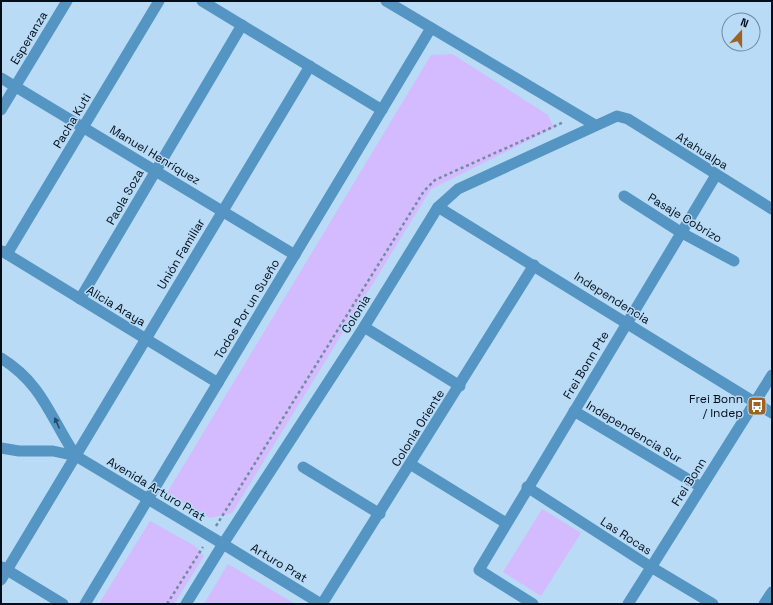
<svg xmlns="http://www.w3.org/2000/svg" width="773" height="605" font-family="'Space Grotesk',sans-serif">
<rect width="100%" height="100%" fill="#b9dbf5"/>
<!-- green -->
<g fill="#d4baff">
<path d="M 452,54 L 548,115 L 554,128 L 431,189 L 232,513 L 210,518 L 167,493 L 431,55 Z"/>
<path d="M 542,509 L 581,533 L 541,596 L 503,572 Z"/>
<path d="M 150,521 L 195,546 L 204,556 L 174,604 L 99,604 Z"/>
<path d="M 228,564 L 295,604 L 204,604 Z"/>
</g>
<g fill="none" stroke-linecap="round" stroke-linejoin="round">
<!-- path -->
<g stroke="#728ca1" stroke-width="2.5" stroke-dasharray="3 3" stroke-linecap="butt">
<path d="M 216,526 L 424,191 L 435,180 L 564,122"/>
<path d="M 167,604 L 203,547"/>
</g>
<!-- minor -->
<g stroke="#5495c3" stroke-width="11">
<path d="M 202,1 L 382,110"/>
<path d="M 386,1 L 595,125"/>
<path d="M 1,78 L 295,255"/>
<path d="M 1,110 L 67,1"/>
<path d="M 624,196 L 682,233 L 734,261"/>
<path d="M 438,207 L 772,413"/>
<path d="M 2,251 L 218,383"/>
<path d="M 7,254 L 159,1"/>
<path d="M 80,299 L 242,25"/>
<path d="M 364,327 L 460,386"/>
<path d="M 1,358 C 44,385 50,418 76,456"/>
<path d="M 574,411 L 701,487"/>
<path d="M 1,448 L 19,451 L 53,451 L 76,456 L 223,544 L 364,327 L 438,207 L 458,189 L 617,116 L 628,119 L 772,209"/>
<path d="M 410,464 L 506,523"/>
<path d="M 303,467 L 380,514"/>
<path d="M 527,487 L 651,567 L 713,604"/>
<path d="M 2,567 L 63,604"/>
<path d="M 1,580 L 310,66"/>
<path d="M 85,604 L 431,28"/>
<path d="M 322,604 L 534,265"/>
<path d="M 533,604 L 479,570 L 716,175"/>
<path d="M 628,604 L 772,375"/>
<path d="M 764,604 L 772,592"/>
</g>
<!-- tertiary -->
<path stroke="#5495c3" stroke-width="11" d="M 186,604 L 223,544 L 321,604"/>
</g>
<!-- one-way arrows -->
<defs><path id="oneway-solid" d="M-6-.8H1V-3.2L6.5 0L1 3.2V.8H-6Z"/></defs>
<use fill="#264a67" href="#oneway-solid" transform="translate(57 423) rotate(-114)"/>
<!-- icons -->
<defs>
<g id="bus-square" transform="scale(1)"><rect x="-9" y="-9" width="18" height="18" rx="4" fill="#9f6225" stroke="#b9dbf5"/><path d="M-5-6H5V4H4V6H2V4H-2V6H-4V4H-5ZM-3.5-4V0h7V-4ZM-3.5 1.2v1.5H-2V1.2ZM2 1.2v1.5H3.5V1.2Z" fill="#fff"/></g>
</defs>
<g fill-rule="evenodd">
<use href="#bus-square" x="757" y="406"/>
</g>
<g text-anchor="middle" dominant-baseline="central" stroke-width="3" stroke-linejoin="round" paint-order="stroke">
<!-- street labels -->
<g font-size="12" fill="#000d1c" stroke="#b9dbf5">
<text transform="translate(29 38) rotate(-59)">Esperanza</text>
<text transform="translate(72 121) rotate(-59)">Pacha Kuti</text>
<text transform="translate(702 151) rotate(32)">Atahualpa</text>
<text transform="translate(155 155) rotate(31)">Manuel Henríquez</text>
<text transform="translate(125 197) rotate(-60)">Paola Soza</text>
<text transform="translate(685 218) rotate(31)">Pasaje Cobrizo</text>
<text transform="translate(181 254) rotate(-59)">Unión Familiar</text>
<text transform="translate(612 298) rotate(32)">Independencia</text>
<text transform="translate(116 306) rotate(31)">Alicia Araya</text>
<text transform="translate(247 309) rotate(-59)">Todos Por un Sueño</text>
<text transform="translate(356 314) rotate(-58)">Colonia</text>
<text transform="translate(586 365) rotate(-59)">Frei Bonn Pte</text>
<text transform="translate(418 428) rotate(-58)">Colonia Oriente</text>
<text transform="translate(634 432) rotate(31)">Independencia Sur</text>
<text transform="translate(689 482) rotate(-58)">Frei Bonn</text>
<text transform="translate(156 489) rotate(31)">Avenida Arturo Prat</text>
<text transform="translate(626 536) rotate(33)">Las Rocas</text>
<text transform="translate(279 563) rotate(31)">Arturo Prat</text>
</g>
<!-- poi labels -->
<g font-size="12" fill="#000d1c" stroke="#b9dbf5" text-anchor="end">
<text x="743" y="399">Frei Bonn<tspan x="743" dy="14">/ Indep</tspan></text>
</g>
</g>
<!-- border -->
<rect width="773" height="605" fill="none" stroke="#000d1c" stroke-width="4"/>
<!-- north arrow -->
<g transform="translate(741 32) rotate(21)"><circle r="19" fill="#b9dbf5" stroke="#6f899e"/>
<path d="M0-3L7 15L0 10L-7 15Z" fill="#9f6225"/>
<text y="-6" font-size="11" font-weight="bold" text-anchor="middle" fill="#000d1c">N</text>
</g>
</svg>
